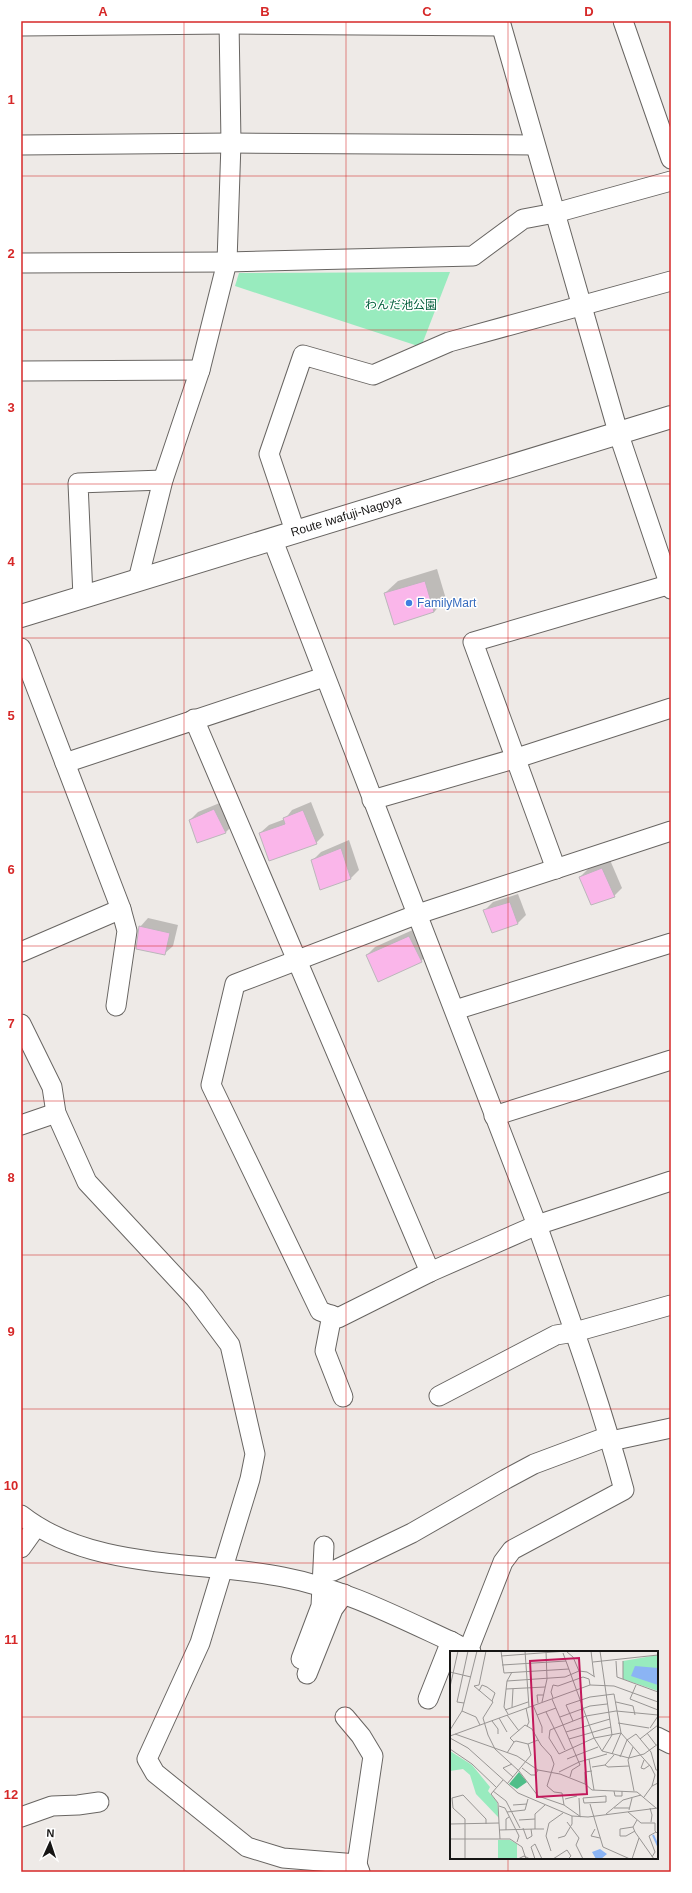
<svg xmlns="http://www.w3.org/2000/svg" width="692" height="1893" font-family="Arial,'Noto Sans JP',sans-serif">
<rect width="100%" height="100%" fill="#eeeae7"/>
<!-- park -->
<path fill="#98ebbe" d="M 450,272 L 421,347 L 235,286 L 239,273 Z"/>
<!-- shadow -->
<g fill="#0003">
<path d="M 437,569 L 446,599 L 434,612 L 385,593 L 398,581 Z"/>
<path d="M 222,802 L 234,824 L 226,832 L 190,820 L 198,812 Z"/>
<path d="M 311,802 L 324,835 L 316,843 L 260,833 L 269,825 L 285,819 L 292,810 Z"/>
<path d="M 349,840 L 359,870 L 351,878 L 313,860 L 321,852 Z"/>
<path d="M 610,860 L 622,888 L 614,896 L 580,877 L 588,869 Z"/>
<path d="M 518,894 L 526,915 L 518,923 L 492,931 L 485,910 L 493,902 Z"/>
<path d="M 148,918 L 178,925 L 173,946 L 164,954 L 140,927 Z"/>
<path d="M 417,928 L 429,953 L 421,961 L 367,955 L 375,947 Z"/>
</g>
<!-- building -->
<g fill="#fab6ea" stroke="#bbb7ba">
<path d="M 425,581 L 434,612 L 394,625 L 384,593 Z"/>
<path d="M 214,809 L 226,833 L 197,843 L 189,820 Z"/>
<path d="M 303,810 L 317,844 L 269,861 L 259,833 L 285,824 L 283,818 Z"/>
<path d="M 341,848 L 351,879 L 320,890 L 311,860 Z"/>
<path d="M 602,868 L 615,897 L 591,905 L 579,877 Z"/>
<path d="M 510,902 L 518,924 L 492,933 L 483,910 Z"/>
<path d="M 139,926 L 170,933 L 165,955 L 136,949 Z"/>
<path d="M 409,936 L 422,962 L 378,982 L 366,955 Z"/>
</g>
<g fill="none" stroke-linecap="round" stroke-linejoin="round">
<!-- minor casing -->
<g stroke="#686562" stroke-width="21">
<g id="minor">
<path d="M 500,21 L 618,432 L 671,589"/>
<path d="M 623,21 L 671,159"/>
<path d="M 21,26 L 229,24 L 501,26"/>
<path d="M 21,145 L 231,143 L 535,145"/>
<path d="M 21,263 L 227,262 L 473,256 L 523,219 L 555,213 L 671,181"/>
<path d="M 21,371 L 200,370"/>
<path d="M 295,531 L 269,454 L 303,355 L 373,375 L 449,342 L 671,281"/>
<path d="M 272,538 L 537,1225 C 568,1313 600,1400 624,1490 L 512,1550 L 503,1562 L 468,1651"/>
<path d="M 138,580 L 163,480 L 200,370 L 227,262 L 231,143 L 229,21"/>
<path d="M 83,597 L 78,483 L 163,480"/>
<path d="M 21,648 L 121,909 L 127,931 L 116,1006"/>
<path d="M 194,719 L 430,1272"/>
<path d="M 65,763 L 324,677"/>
<path d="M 372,800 L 517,758 L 671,708"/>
<path d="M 671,831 L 418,914 L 235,984 L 211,1085 L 320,1311 L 338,1318 L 430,1272 L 537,1225 L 671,1181"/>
<path d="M 556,869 L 473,642 L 671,584"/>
<path d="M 21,952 L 121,909"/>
<path d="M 455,1010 L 671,943"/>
<path d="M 21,1024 L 52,1087 L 56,1113 L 87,1182 L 195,1298 L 230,1345 L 255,1454 L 250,1479 L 200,1643 L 147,1759 L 155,1773 L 247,1847 L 283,1858 L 357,1864 L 360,1872"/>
<path d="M 494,1116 L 671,1060"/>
<path d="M 21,1125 L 56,1113"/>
<path d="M 332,1315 L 325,1351 L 343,1397"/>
<path d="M 439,1396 L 556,1335 L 575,1332 L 671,1305"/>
<path d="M 611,1441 L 671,1428"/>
<path d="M 21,1515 C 92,1571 198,1560 283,1577 C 341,1588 396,1616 450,1641 C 457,1644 464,1649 471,1652"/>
<path d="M 21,1548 L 36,1527"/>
<path d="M 324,1573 L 333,1571 L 412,1533 L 506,1479 L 534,1464 L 609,1436"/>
<path d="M 301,1659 L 321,1606 L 324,1546"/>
<path d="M 307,1674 L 333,1609 L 344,1594"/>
<path d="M 428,1699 L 451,1641"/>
<path d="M 345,1717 L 361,1736 L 373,1756 L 357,1864"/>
<path d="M 657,1737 L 671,1744"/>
<path d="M 21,1817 L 52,1806 L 78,1805 L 99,1802"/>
</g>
</g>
<!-- secondary casing -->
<g stroke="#686562" stroke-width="24">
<path id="secondary" d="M 21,616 L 671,417"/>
</g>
<!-- minor -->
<use href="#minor" stroke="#fff" stroke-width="19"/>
<!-- secondary -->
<use href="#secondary" stroke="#fff" stroke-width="22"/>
</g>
<!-- grid -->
<path fill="none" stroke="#d62828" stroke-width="1" stroke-opacity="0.55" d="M 184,21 L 184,1872M 346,21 L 346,1872M 508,21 L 508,1652M 21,176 L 671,176M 21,330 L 671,330M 21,484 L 671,484M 21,638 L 671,638M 21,792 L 671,792M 21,946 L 671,946M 21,1101 L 671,1101M 21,1255 L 671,1255M 21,1409 L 671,1409M 21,1563 L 671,1563M 21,1717 L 451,1717M 657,1717 L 671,1717M 508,1858 L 508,1872"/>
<!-- markers -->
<circle fill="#3f7fe0" stroke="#fff" stroke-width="1.5" cx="409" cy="603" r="4"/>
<g text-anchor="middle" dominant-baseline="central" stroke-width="3" stroke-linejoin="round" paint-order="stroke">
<!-- park labels -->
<g font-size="12" fill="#025e3b" stroke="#fff">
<text x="401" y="305">わんだ池公園</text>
</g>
<!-- street labels -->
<g font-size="12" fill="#161514" stroke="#fff">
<text transform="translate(346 516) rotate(-17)">Route Iwafuji-Nagoya</text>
</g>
<!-- shop labels -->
<g font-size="12" fill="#366cbe" stroke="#fff" text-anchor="start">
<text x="417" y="603">FamilyMart</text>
</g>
</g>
<!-- overview -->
<g transform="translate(450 1651)">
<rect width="208" height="208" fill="#eeeae7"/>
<path d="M 69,121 L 77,131 L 67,138 L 59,133 Z" fill="#4fbe89"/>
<path d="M 208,4 L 208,40 L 173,28 L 173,10 ZM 0,100 L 22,114 L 40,136 L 38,140 L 47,151 L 49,167 L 26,143 L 20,124 L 13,118 L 0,120 ZM 48,189 L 60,189 L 67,193 L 67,208 L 48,207 Z" fill="#98ebbe"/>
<path d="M 185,15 L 208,17 L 208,34 L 181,25 ZM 150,198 L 157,203 L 151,208 L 146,208 L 142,201 Z" fill="#8bb4f4"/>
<path fill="none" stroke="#8bb4f4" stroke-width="2" d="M 203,184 L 208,195"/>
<path fill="none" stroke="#989593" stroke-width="1" d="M 51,0 L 54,22 L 119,18M 75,0 L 79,56M 141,0 L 144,25M 150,0 L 162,84 L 152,100M 117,1 L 123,6 L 129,20M 113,2 L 144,87 L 152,100 L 179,107 L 194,103 L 208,93M 51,5 L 117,0M 166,10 L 167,26 L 208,41M 173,10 L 173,28M 143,11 L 208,4M 52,14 L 116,10M 0,21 L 21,26M 57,30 L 115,26 L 129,20 L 137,21 L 145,26M 186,34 L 180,48 L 208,59M 24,35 L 43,51 L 33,67 L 38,84 L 45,98 L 69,120 L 88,145 L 114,154 L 131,166M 24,35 L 29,34 L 36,0M 0,36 L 8,0M 56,38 L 95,36M 29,40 L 32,34 L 37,36 L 45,42 L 42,50M 103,47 L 101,41 L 103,34 L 108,35 L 133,26 L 139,28 L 140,34M 102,48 L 130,114 L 122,119 L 120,126M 92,51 L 97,28 L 96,0M 166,51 L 183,55 L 185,64M 14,52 L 7,51 L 18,0M 88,52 L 87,44 L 93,44M 83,54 L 92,76 L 92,82M 62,56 L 63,38M 76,57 L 79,71 L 77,75M 55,59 L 78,51M 12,60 L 26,66 L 30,74M 96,61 L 115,99M 58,63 L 54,56 L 57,30 L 62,21M 57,64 L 69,80M 87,64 L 106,57M 110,66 L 140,55 L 157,53M 49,67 L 57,81M 42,70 L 48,78 L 48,83M 123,70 L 116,54 L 140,46 L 164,43 L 171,82 L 162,103M 168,72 L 199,77M 200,77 L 208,65M 0,79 L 12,60 L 27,0M 116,81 L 160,68M 197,82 L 206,94M 5,83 L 67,105 L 88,119 L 110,123 L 135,133 L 142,139 L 187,141 L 206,157M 0,85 L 140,34 L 164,35 L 208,51M 0,87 L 18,97 L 68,142 L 122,165 L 138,166 L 208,157M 119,88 L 161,76M 190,88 L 208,74M 64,91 L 66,90 L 78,93M 183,96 L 178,109 L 184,140M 0,98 L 22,113 L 46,136M 57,102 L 64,91 L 60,87 L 75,74 L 82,78 L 91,94 L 101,105 L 104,113 L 97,135 L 104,141 L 112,142 L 114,154M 170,106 L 177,89 L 186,83 L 201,101 L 206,119 L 208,119M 117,108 L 148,96M 139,108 L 144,139M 194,109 L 191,117 L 194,118 L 200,114M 129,111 L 157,103M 62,113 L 53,117 L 63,126M 155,114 L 158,116 L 179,115M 142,116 L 155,114 L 164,104M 72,117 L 81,124 L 85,124 L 88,119M 109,121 L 129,111M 57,133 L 81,104 L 78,93 L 88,89M 135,133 L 135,121 L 142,120M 202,135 L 205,124 L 201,116 L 171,82 L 144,87 L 109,103 L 99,87 L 100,79 L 136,65 L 166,60 L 208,64M 43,140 L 56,150 L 70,177M 164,140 L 165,145 L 172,145 L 172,140M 156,145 L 156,151 L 134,152 L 133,147 ZM 194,146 L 202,135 L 208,132M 129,147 L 130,165M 115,148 L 127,145M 140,153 L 153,196 L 180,208M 63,154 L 77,153M 49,155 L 55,157 L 69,185 L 67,191M 164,157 L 179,157M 200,157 L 202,164 L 201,171M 179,159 L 182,147M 57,161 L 75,159 L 78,148M 178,161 L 191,172 L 205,172 L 205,180 L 208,183M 156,163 L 173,149 L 191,144M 69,169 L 85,168M 187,169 L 183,176 L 185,181 L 204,208M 117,171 L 129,187 L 126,194 L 133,208M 49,172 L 48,152 L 41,143 L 53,129M 0,173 L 49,172 L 50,188M 183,176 L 170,178 L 170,185 L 176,185 L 185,180M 73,177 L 77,188 L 82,185 L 81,178M 94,178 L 85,178 L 85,163 L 95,154M 145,178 L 141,185 L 150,187M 49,179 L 85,178M 56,179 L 56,168 L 59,166M 108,187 L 115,185 L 122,173 L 122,165M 0,188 L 60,188 L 72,196 L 76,208M 101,200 L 96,185 L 99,172 L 113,162M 202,206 L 205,201 L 199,185 L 206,181M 15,208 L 15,168 L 3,157 L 2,147 L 13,144 L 36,168 L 36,173M 68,208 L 74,205 L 80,208M 85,208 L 81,196 L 85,193 L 92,208M 103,208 L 117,199 L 121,205 L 118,208M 182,208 L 189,187"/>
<path fill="#c2185b" fill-opacity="0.15" stroke="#c2185b" stroke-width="2" d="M 129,7 L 137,143 L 87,146 L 80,10 Z"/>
<rect width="208" height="208" fill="none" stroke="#161514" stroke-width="2"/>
</g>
<!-- border -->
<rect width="692" height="1893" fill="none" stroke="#ffffff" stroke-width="44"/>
<!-- north arrow -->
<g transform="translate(50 1843) rotate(3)" stroke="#ffffff" stroke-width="3" paint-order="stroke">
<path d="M0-3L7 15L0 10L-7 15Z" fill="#161514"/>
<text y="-6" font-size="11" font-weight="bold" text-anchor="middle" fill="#161514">N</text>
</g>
<rect x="22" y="22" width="648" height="1849" fill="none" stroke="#d62828" stroke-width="1.5"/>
<g font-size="13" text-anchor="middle" font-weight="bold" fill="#d62828">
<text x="103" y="16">A</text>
<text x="265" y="16">B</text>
<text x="427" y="16">C</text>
<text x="589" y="16">D</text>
<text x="11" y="104">1</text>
<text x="11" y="258">2</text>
<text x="11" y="412">3</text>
<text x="11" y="566">4</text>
<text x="11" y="720">5</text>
<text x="11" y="874">6</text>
<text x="11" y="1028">7</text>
<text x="11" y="1182">8</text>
<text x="11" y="1336">9</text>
<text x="11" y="1490">10</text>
<text x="11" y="1644">11</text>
<text x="11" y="1799">12</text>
</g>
</svg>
